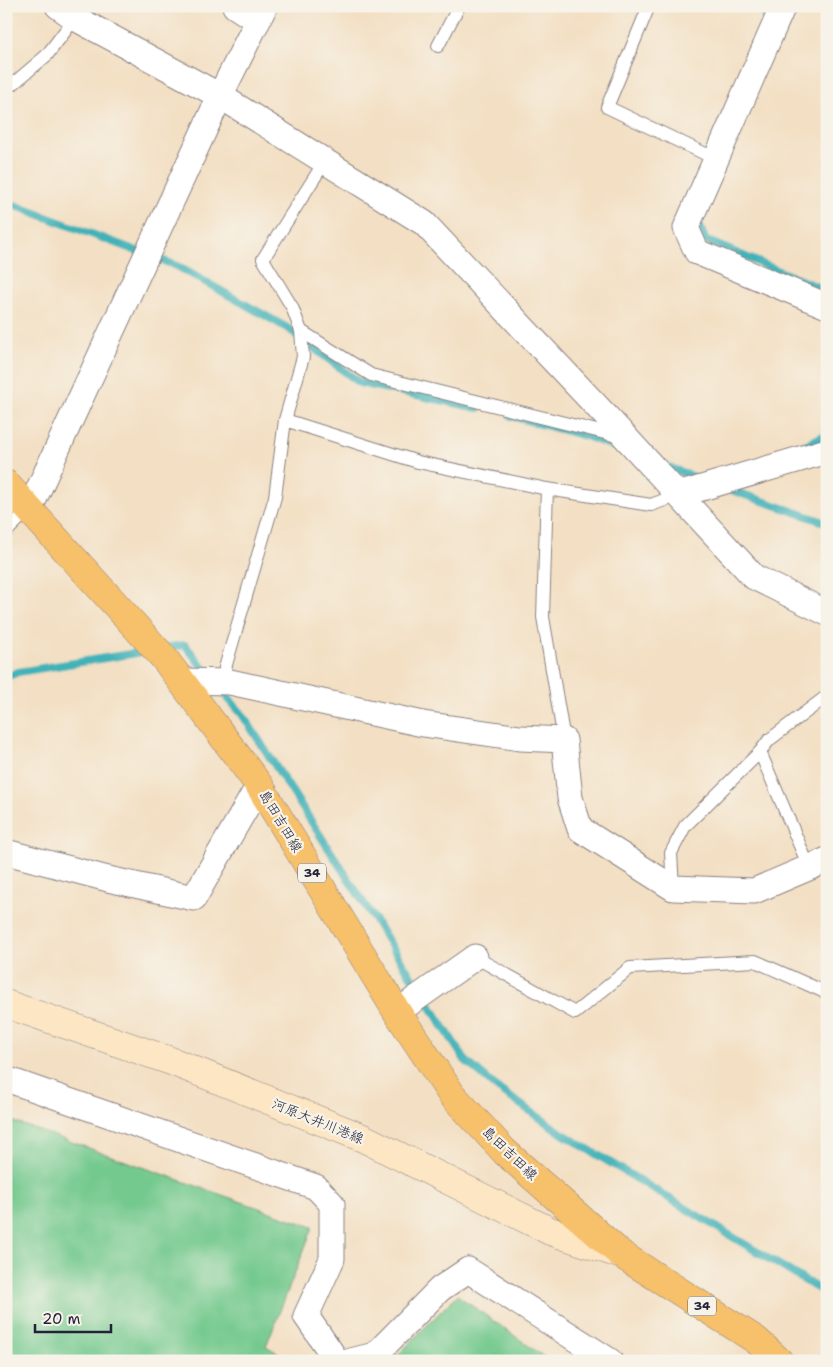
<svg xmlns="http://www.w3.org/2000/svg" width="833" height="1367" font-family="'Shantell Sans','Klee One',sans-serif">
<rect width="100%" height="100%" fill="#f7f3e8"/>
<filter id="ink" filterUnits="userSpaceOnUse"><feTurbulence type="fractalNoise" baseFrequency=".02" numOctaves="2"/><feDisplacementMap in="SourceGraphic" scale="10" xChannelSelector="R" yChannelSelector="G"/><feConvolveMatrix kernelMatrix="1 2 1 2 8 2 1 2 1" color-interpolation-filters="sRGB"/></filter>
<filter id="wash" filterUnits="userSpaceOnUse"><feTurbulence type="fractalNoise" baseFrequency=".0096" numOctaves="4" result="noise"/><feDisplacementMap in="SourceGraphic" scale="20" xChannelSelector="R" yChannelSelector="G"/><feGaussianBlur stdDeviation="1.12" result="paint"/><feColorMatrix in="noise" values="0 0 0 0 0 0 0 0 0 0 0 0 0 0 0 0 0 1.4 0 .05"/><feComposite in="paint" operator="in"/></filter>
<g filter="url(#wash)">
<rect width="100%" height="100%" fill="#f3dfc3"/>
<!-- green -->
<g fill="#73c98e" stroke="#4a7664">
<path d="M 6,1119 L 313,1227 L 266,1346 L 291,1361 L 6,1361 Z"/>
<path d="M 457,1295 L 550,1361 L 392,1361 Z"/>
</g>
<g fill="none" stroke-linecap="round" stroke-linejoin="round">
<!-- stream -->
<g stroke="#42b2b9" stroke-width="8">
<path d="M 762,6 L 766,21 L 765,24"/>
<path d="M 6,202 L 177,266 L 289,329 L 360,383 L 478,408"/>
<path d="M 697,218 L 705,240 L 827,291"/>
<path d="M 511,416 L 589,437 L 626,451"/>
<path d="M 799,448 L 827,434"/>
<path d="M 663,465 L 704,481"/>
<path d="M 725,488 L 827,523"/>
<path d="M 163,648 L 185,645 L 211,677"/>
<path d="M 6,677 L 18,672 L 149,651"/>
<path d="M 219,688 L 242,714 L 465,1060 L 497,1088 L 563,1134 L 827,1294"/>
</g>
</g>
</g>
<g filter="url(#ink)">
<g fill="none" stroke-linecap="round" stroke-linejoin="round">
<!-- service casing -->
<g stroke="#8a807f" stroke-width="14">
<g id="service">
<path d="M 649,6 L 607,107 L 716,159"/>
<path d="M 438,46 L 459,6"/>
<path d="M 13,84 L 47,55 L 75,18"/>
<path d="M 301,331 L 371,375 L 621,437"/>
<path d="M 285,420 L 418,462 L 547,489 L 651,505 L 678,495"/>
<path d="M 547,489 L 543,617 L 564,740"/>
<path d="M 6,532 L 30,508"/>
<path d="M 230,682 L 225,668 L 275,497 L 285,420 L 303,357 L 301,331 L 292,307 L 263,259 L 325,161"/>
<path d="M 760,752 L 809,867"/>
<path d="M 673,888 L 671,853 L 685,826 L 760,752 L 769,740 L 827,696"/>
<path d="M 475,957 L 575,1013 L 630,968 L 755,961 L 827,993"/>
</g>
</g>
<!-- minor casing -->
<g stroke="#8a807f" stroke-width="27">
<g id="minor">
<path d="M 58,6 L 75,18 L 220,96 L 424,223 L 605,415 L 754,577 L 827,613"/>
<path d="M 235,6 L 258,21"/>
<path d="M 783,6 L 686,228 L 697,252 L 827,306"/>
<path d="M 678,495 L 827,451"/>
<path d="M 30,508 L 220,96 L 265,6"/>
<path d="M 182,681 L 230,682 L 423,724 L 520,738 L 564,740 L 570,798 L 580,829 L 673,888 L 754,891 L 827,860"/>
<path d="M 6,852 L 108,879 L 194,898 L 259,785"/>
<path d="M 397,1012 L 475,957"/>
<path d="M 6,1079 L 316,1187 L 332,1204 L 332,1259 L 306,1316 L 337,1361"/>
<path d="M 351,1361 L 375,1355 L 440,1289 L 468,1270 L 610,1361"/>
</g>
</g>
<!-- secondary casing -->
<g stroke="#8a807f" stroke-width="29">
<path id="secondary" d="M 6,1004 L 171,1061 L 363,1138 L 550,1231 L 622,1255"/>
</g>
<!-- primary casing -->
<g stroke="#8a807f" stroke-width="29">
<path id="primary" d="M 6,484 L 164,658 L 259,785 L 397,1012 L 452,1095 L 505,1152 L 622,1255 L 756,1340 L 779,1361"/>
</g>
<!-- service -->
<use href="#service" stroke="#fff" stroke-width="12"/>
<!-- minor -->
<use href="#minor" stroke="#fff" stroke-width="25"/>
<!-- secondary -->
<use href="#secondary" stroke="#fce6c4" stroke-width="28"/>
<!-- primary -->
<use href="#primary" stroke="#f7c06b" stroke-width="28"/>
</g>
</g>
<g text-anchor="middle" dominant-baseline="central" stroke-width="4.5" stroke-linejoin="round" paint-order="stroke">
<!-- shield labels -->
<g fill="#f7f3e8" stroke="#62616f" stroke-width="1">
<rect x="298" y="863.5" width="28" height="19" rx="4"/>
<rect x="688" y="1296.5" width="28" height="19" rx="4"/>
</g>
<g font-size="12" font-weight="bold" fill="#22223b">
<text x="312" y="873">34</text>
<text x="702" y="1306">34</text>
</g>
<!-- street labels -->
<g font-size="14" fill="#22223b" stroke="#f7f3e8">
<text transform="translate(281 821) rotate(59)">島田吉田線</text>
<text transform="translate(318 1121) rotate(22)">河原大井川港線</text>
<text transform="translate(510 1153) rotate(44)">島田吉田線</text>
</g>
</g>
<!-- margin -->
<rect width="833" height="1367" fill="none" stroke="#f7f3e8" stroke-width="25"/>
<!-- scale -->
<path d="M35 1324v8h76v-8" fill="none" stroke="#22223b" stroke-width="2.5"/>
<text x="42" y="1324" font-size="15" fill="#22223b" stroke="#f7f3e8" stroke-width="4" paint-order="stroke">20 m</text>
</svg>
